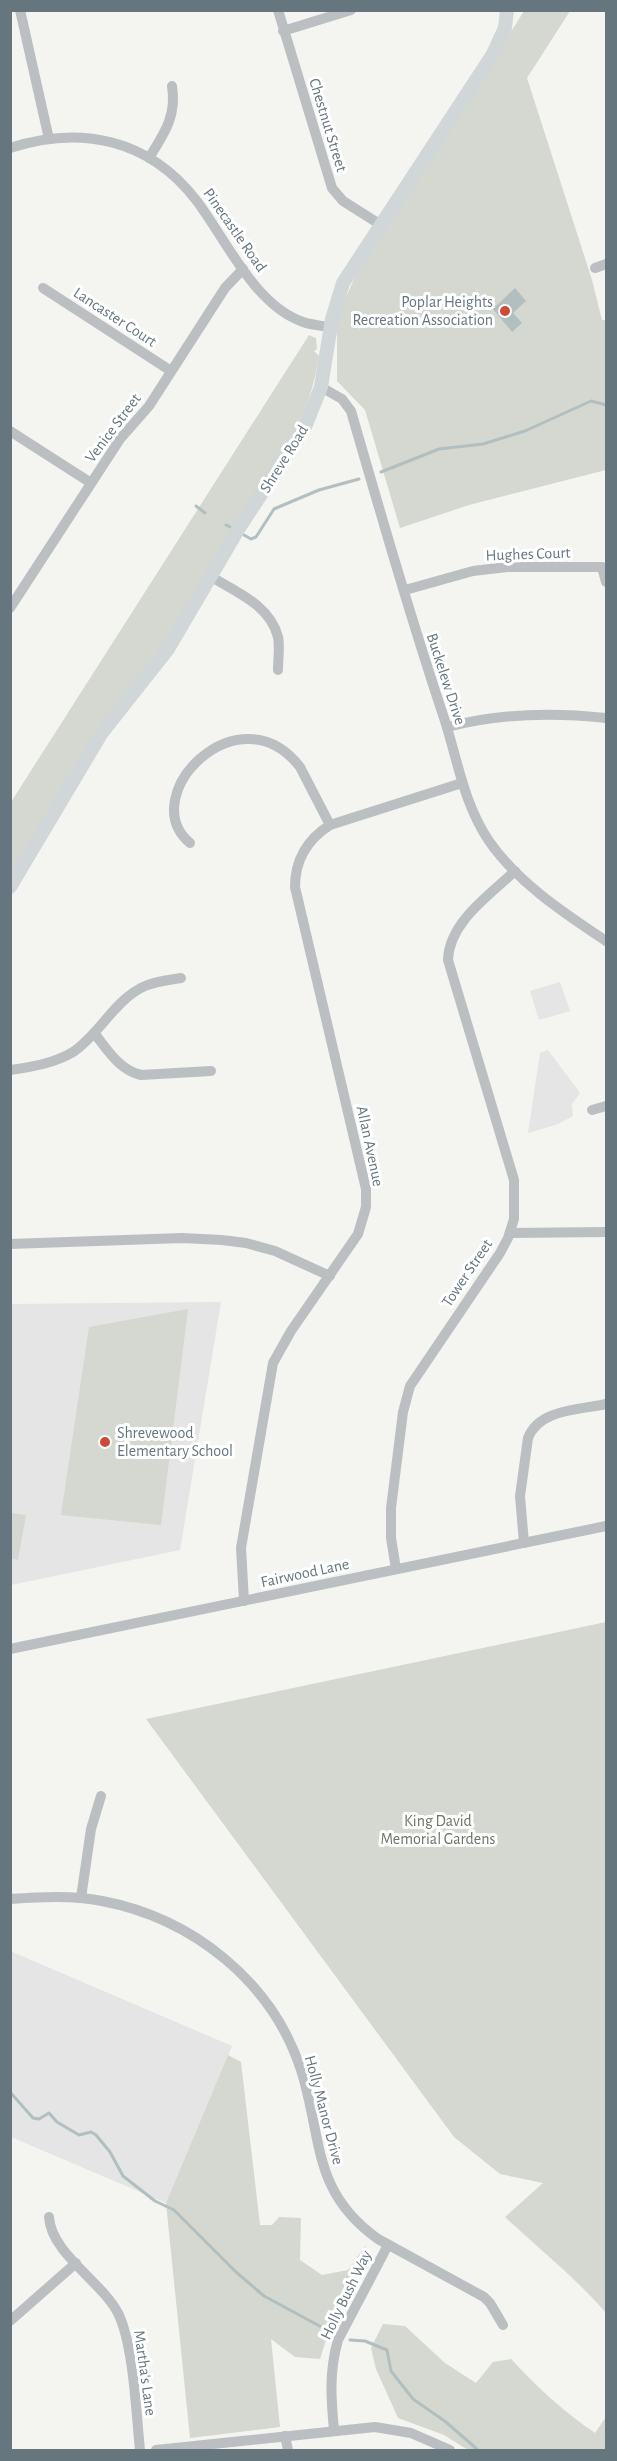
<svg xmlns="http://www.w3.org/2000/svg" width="617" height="2461" font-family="'Alegreya Sans',sans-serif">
<rect width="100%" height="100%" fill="#f4f4f1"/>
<!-- built -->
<g fill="#e4e5e4">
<path d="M 560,982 L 570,1011 L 539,1020 L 530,991 Z"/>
<path d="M 548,1050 L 580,1093 L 572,1104 L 573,1116 L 558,1124 L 528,1133 L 540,1053 Z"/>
<path d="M 221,1302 L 180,1550 L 11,1585 L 10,1304 Z"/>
<path d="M 10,1951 L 232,2046 L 166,2203 L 11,2137 Z"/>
</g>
<!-- green -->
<g fill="#d4d8d0">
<path d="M 524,11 L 570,11 L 527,78 L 592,280 L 602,320 L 606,320 L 606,470 L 469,505 L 400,528 L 365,410 L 337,381 L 337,325 L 341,308 L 355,277 Z"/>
<path d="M 309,335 L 316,338 L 317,349 L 314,351 L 319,356 C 315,383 307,406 296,431 L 175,631 L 11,877 L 11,802 Z"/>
<path d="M 188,1309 L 161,1525 L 61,1515 L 89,1327 Z"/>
<path d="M 11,1513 L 26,1515 L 18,1560 L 11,1558 Z"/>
<path d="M 606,1622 L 606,2313 C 576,2278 539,2249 505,2217 L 543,2183 L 500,2174 L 454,2137 L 146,1719 Z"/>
<path d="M 228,2055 L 241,2062 L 260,2225 L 272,2225 L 279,2217 L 301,2218 L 300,2260 L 322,2275 L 348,2270 L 365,2246 L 369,2252 L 368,2259 L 331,2324 L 320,2359 L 295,2357 L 271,2339 L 280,2427 L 190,2438 L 166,2203 Z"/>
<path d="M 383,2324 L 405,2326 L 445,2363 L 476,2383 L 493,2362 L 511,2359 C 537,2387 564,2412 595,2433 L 606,2417 L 606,2450 L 468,2450 L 444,2435 L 398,2418 L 376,2369 L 371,2348 Z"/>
</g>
<!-- water -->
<path fill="#b2bfc1" d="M 515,288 L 526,301 L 513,313 L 522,323 L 512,332 L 493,309 Z"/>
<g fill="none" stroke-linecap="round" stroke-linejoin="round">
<!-- stream -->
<g stroke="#b2bfc1" stroke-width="3">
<path d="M 381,472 L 439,449 L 483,444 L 525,431 L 591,401 L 606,405"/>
<path d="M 196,506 L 205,513"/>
<path d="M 226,525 L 230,527"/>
<path d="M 244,535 L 251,539 L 256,537 L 274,509 L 319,490 L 359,479"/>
<path d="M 10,2092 L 33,2118 L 39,2119 L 49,2113 L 57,2122 L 79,2135 L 91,2132 L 96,2135 L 110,2152 L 123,2176 L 155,2201 L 174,2210 L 236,2272 L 264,2296 L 327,2330"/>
<path d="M 350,2340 L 365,2341 L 387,2350 L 391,2371 L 413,2399 L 446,2422 L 478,2450"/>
</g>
<!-- minor -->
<g stroke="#bbbfc2" stroke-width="10">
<path d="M 20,10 L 49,139"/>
<path d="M 278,10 L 332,188 L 343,201 L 381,225"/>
<path d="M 283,31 L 351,10"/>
<path d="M 10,148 C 81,125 149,139 196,200 C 226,239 254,305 303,322 C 312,325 322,326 330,327"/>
<path d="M 149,158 C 164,134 177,116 172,86"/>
<path d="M 595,268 L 606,264"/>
<path d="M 43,288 L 171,371"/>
<path d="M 321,387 L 342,399 L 351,411 C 381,515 411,619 445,721 C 458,762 464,804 489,841 C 518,883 564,913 606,941"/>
<path d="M 10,431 L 91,483"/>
<path d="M 210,576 C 236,592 270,605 278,637 C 280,647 278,660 278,670"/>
<path d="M 405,590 L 473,571 L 507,567 L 602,567 L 606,582"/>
<path d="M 10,608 L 120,439 L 149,406 L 225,288 L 243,269"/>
<path d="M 447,727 C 500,713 552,712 606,718"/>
<path d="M 190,843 C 134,796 239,688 300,767 L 330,825"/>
<path d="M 94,1033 C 108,1050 119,1070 141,1075 L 211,1071"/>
<path d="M 10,1070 C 32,1067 55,1063 73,1052 C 100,1034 115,999 145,986 C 156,981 169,980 181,978"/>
<path d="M 592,1110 L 606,1106"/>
<path d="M 510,1233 L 606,1232"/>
<path d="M 10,1244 L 182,1238 L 222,1240 L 246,1243 L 275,1251 L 330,1276"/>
<path d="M 524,1543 L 520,1496 L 528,1438 C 539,1409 579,1410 606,1404"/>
<path d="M 396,1569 L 391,1538 L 391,1508 L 403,1412 L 410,1386 L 500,1253 L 508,1238 L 514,1219 L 514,1180 L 448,960 C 449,922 490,895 515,871"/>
<path d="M 244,1601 L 241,1548 L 273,1363 L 291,1331 L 358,1234 L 366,1207 L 366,1189 L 295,887 C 295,860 308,839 330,825 L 462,783"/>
<path d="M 10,1649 L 606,1526"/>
<path d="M 81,1898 L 91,1829 L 101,1796"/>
<path d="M 10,1899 C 41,1897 72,1895 102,1901 C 192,1918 272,1981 301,2070 C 323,2139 311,2191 378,2239 L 484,2297 L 490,2303 L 503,2325"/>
<path d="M 49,2217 C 51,2253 101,2281 118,2313 C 134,2346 136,2413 140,2450"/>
<path d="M 10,2321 L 76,2263"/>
<path d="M 334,2430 C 331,2399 329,2371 338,2340 L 388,2245"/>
<path d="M 285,2436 L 288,2450"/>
<path d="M 156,2450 L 375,2427 L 411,2433 L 450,2450"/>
</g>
<!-- major -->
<path stroke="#d1d6d9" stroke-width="14" d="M 10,887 L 101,734 L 168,649 L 239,528 L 305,427 L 321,387 L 332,319 L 343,283 L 493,54 L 505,28 L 507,10"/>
</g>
<!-- markers -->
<g fill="#cd4b37" stroke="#fff" stroke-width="2">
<circle cx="505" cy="311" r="6"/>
<circle cx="105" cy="1442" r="6"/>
</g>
<g text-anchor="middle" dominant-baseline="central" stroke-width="6" stroke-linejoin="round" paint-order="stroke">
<!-- street labels -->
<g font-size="16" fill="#66767e" stroke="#fff">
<text transform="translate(328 125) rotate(73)">Chestnut Street</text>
<text transform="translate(235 230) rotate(55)">Pinecastle Road</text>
<text transform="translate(115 317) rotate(33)">Lancaster Court</text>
<text transform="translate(113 428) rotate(-53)">Venice Street</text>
<text transform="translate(284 459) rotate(-58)">Shreve Road</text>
<text transform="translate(528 554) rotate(-2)">Hughes Court</text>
<text transform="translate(446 679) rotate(72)">Buckelew Drive</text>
<text transform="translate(370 1146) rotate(78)">Allan Avenue</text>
<text transform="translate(467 1273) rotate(-56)">Tower Street</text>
<text transform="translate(305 1573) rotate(-12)">Fairwood Lane</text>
<text transform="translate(324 2110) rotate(75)">Holly Manor Drive</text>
<text transform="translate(346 2295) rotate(-64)">Holly Bush Way</text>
<text transform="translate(145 2373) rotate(82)">Martha's Lane</text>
</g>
<!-- poi labels -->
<g font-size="16" fill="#66767e" stroke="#fff" text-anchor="end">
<text x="493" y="302">Poplar Heights<tspan x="493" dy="18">Recreation Association</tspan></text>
<text x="117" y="1433" text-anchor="start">Shrevewood<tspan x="117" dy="18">Elementary School</tspan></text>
</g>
<!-- park labels -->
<g font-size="16" fill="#6a7664" stroke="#fff">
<text x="438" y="1821">King David<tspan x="438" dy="18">Memorial Gardens</tspan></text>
</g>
</g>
<!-- border -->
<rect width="617" height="2461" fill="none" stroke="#66767e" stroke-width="24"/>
</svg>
